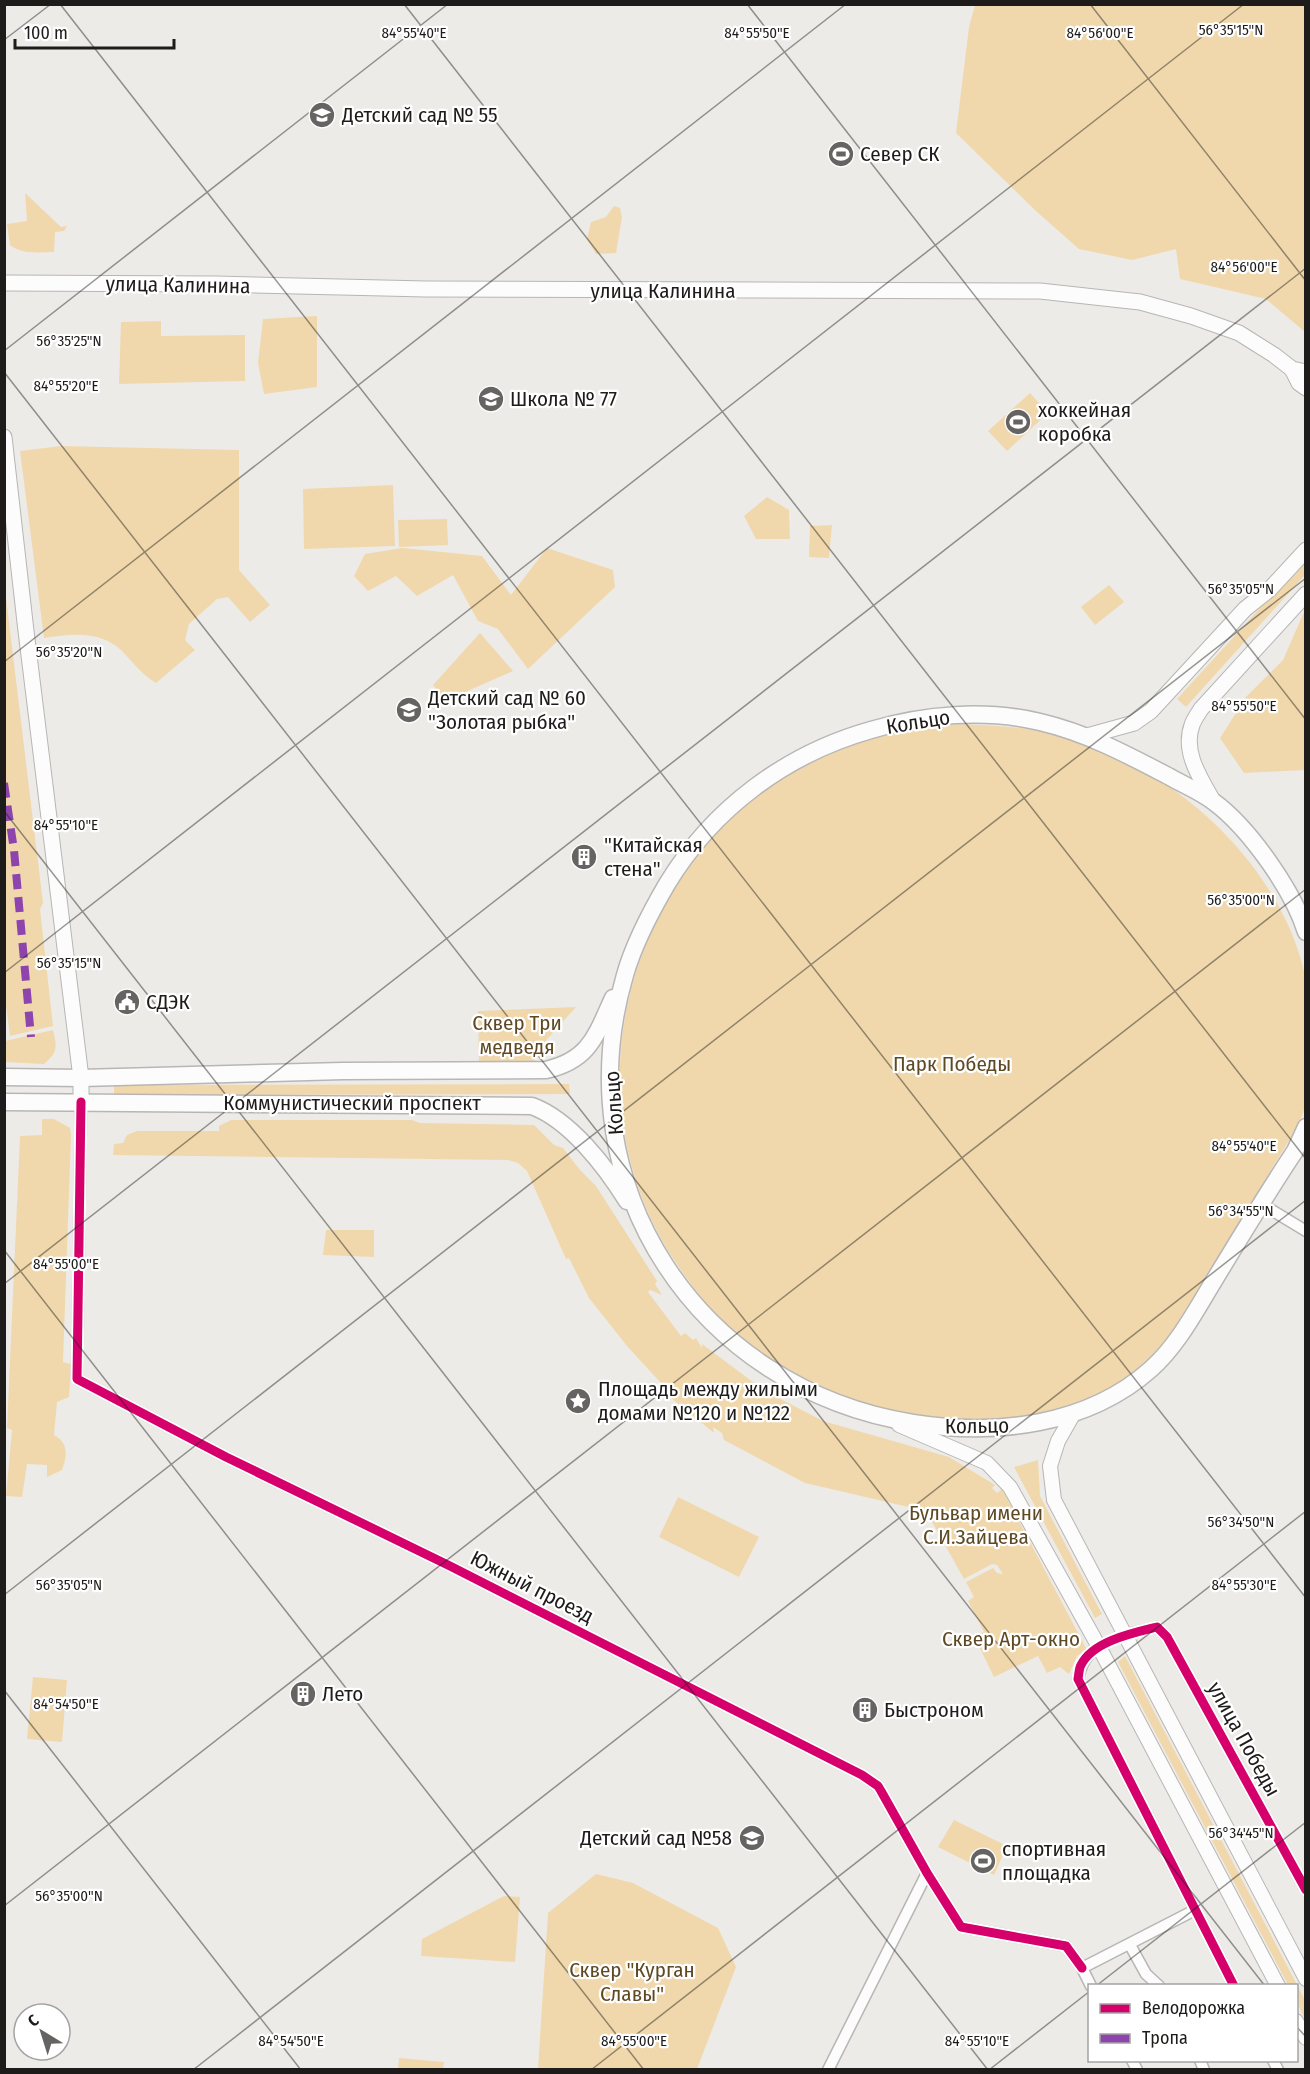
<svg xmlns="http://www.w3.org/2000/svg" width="1310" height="2074" font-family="'Fira Sans Condensed',sans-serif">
<rect width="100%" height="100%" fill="#edebe8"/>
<!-- green -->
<g fill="#f0d8ac">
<path d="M 975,5 L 1305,5 L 1305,332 L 1266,299 L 1180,279 L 1176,249 L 1132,260 L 1079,249 L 1036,211 L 956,133 L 969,27 Z"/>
<path d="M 25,193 L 61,227 L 67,226 L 64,231 L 55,232 L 54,252 C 39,252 22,255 10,245 L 7,224 L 27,221 Z"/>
<path d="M 614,206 L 620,208 L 622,217 L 616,253 L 596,254 L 587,239 L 591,222 L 606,217 Z"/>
<path d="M 317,316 L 317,387 L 264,394 L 258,363 L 263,319 Z"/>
<path d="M 161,321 L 161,336 L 245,335 L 245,381 L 119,384 L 121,322 Z"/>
<path d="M 1030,393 L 1048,413 L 1007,451 L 988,431 Z"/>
<path d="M 61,446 L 239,450 L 239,570 L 270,605 L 250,622 L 228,597 L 217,599 L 189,624 L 185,640 L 195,650 L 156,683 C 141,674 133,662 121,650 C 99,630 71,634 44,638 L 20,451 Z"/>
<path d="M 393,485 L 395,546 L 304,549 L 303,489 Z"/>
<path d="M 767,497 L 789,510 L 790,539 L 756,539 L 744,516 Z"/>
<path d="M 447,519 L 448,545 L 399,547 L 398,520 Z"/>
<path d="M 832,525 L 829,558 L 809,557 L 810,526 Z"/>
<path d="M 402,548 L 482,556 L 511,595 L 547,548 L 613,570 L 615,587 L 528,669 L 498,629 L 478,621 L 453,575 L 417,596 L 396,576 L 368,591 L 354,576 L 365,554 Z"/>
<path d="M 1305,559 L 1305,575 L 1186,707 L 1177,699 Z"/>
<path d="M 4,581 L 43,903 L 40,909 L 53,1026 L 10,1036 L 4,990 Z"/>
<path d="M 1109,585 L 1124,602 L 1095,625 L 1081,607 Z"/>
<path d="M 1304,612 L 1306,612 L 1305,770 L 1244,773 L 1220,738 L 1246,697 L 1283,660 Z"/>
<path d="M 480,633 L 513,671 L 445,701 L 433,685 Z"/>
<path d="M 961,724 C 995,726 1027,726 1060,736 C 1098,747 1138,765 1171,788 C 1233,831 1289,900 1305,976 C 1308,988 1305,1003 1305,1016 C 1305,1047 1305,1077 1305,1107 L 1299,1124 L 1170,1335 C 1154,1355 1135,1375 1113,1389 C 1070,1414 1001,1423 952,1420 C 925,1418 901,1412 875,1406 C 864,1403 853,1402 842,1398 C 812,1387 782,1368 757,1349 C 746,1341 735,1333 725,1324 C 709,1309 696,1291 683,1273 C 603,1163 600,1017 668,899 C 686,867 709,836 738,812 C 800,758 879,728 961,724 Z"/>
<path d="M 576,1007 L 534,1054 L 535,1061 L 479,1061 L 478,1011 Z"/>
<path d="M 53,1030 C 57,1047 58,1052 44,1064 L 5,1062 L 5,1041 Z"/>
<path d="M 569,1084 L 570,1094 L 114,1095 L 114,1085 Z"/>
<path d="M 42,1119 L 54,1119 L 70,1128 L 71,1135 L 63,1362 L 71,1364 L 69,1397 L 57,1402 L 54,1435 C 69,1443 67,1456 62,1470 L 47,1477 L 47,1465 L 27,1464 L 22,1497 L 6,1496 L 12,1430 L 7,1428 L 20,1136 L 42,1135 Z"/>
<path d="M 231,1120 L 412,1120 L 420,1123 L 534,1125 L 554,1145 L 563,1148 L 580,1170 L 596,1186 L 657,1281 L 655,1284 L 662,1295 L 650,1290 L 648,1292 L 681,1336 L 685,1333 L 693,1340 L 696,1338 L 702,1348 L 702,1344 L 765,1391 L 823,1421 L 949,1457 L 995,1485 L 992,1488 L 997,1493 L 1002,1489 L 1087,1650 L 1077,1656 L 1069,1674 L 1060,1667 L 1047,1673 L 1038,1656 L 994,1677 L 974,1636 L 984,1632 L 968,1601 L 974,1597 L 966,1582 L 993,1568 L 997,1573 L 1003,1574 L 997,1565 L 992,1564 L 964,1579 L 926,1511 L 805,1483 L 724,1440 L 722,1433 L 713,1427 L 714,1433 L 660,1389 L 660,1382 L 627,1346 L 589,1298 L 569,1258 L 566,1259 L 527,1171 L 518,1163 L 508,1160 L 113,1155 L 114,1144 L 123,1143 L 127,1135 L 137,1131 L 219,1131 L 219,1126 Z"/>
<path d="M 326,1230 L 374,1230 L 374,1257 L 323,1255 Z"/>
<path d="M 1038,1460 L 1040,1496 L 1102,1614 L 1095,1618 L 1014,1467 Z"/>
<path d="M 678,1497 L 759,1537 L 739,1577 L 659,1537 Z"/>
<path d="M 1125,1656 L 1305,2000 L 1305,2020 L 1297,2002 L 1296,1986 L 1288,1985 L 1118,1662 Z"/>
<path d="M 33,1677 L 67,1680 L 62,1742 L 27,1739 Z"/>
<path d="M 954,1820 L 1007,1846 L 994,1875 L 938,1847 Z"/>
<path d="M 596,1874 L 633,1883 L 718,1928 L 736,1967 L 697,2069 L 538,2069 L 548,1913 Z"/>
<path d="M 504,1896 L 520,1897 L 515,1962 L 421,1956 L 422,1939 Z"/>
<path d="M 399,2058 L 444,2062 L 443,2069 L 398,2069 Z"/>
</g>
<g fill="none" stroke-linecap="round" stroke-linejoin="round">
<!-- minor casing -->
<g stroke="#b8b6b4" stroke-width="13">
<g id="minor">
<path d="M 81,1102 L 77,1379 L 226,1457 L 450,1566 L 862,1775 L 878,1786 L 881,1791 L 927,1873 L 961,1927 L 1066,1946 L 1082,1968"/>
<path d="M 1260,1203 L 1306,1231"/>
<path d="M 1124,1635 L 1157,1627 L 1167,1637 L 1306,1890"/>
<path d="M 1099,1647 C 1086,1655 1081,1664 1078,1679 L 1234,1986"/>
<path d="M 1130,1945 L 1146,1974 L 1159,1986"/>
<path d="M 1091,1986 L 1082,1968 L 1195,1910"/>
<path d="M 1132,2060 L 1137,2070"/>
<path d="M 1200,2060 L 1204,2070"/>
<path d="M 1273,2060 L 1278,2070"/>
<path d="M 828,2070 L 927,1873"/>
</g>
</g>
<!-- tertiary casing -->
<g stroke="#b8b6b4" stroke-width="16">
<g id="tertiary">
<path d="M 1074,1413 L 1058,1441 L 1050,1466 L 1054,1500 L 1306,1979"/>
<path d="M 899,1425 L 987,1463 L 1010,1487 L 1099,1647 L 1278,1986"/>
<path d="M 1296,2021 L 1306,2038"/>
</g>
</g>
<!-- secondary casing -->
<g stroke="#b8b6b4" stroke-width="17">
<g id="secondary">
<path d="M 4,283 L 215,284 L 426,289 L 1040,291 L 1140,302 L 1191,316 L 1239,333 L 1274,355 L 1292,369 L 1306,372"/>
<path d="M 1292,369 L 1299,383 L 1306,388"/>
<path d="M 4,437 L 26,631 L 81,1078 L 81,1102"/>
<path d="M 1087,736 L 1134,723 L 1151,711 L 1245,609 L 1270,589 L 1306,550"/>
<path d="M 1213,801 C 1201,779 1182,752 1192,725 C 1194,719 1198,714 1201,709 L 1306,594"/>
</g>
</g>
<!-- primary casing -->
<g stroke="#b8b6b4" stroke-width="19">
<g id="primary">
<path d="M 1306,932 C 1293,890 1249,828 1214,802 C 1201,792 1184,785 1170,777 C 1128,755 1087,733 1040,722 C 986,709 924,714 871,730 C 786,754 713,808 667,884 C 650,913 634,943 625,975 C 563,1186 699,1389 913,1423 C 995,1436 1087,1426 1151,1369 C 1178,1345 1196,1310 1215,1279 C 1241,1236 1267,1193 1295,1151 L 1306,1127"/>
<path d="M 4,1077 L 81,1078 L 343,1071 L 546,1070 C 590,1060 596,1035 613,998"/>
<path d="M 4,1102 L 532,1106 C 570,1120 606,1167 627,1201"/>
</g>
</g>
<!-- minor -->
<use href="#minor" stroke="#fcfcfc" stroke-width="10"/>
<!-- tertiary -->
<use href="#tertiary" stroke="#fcfcfc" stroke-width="14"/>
<!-- secondary -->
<use href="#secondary" stroke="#fcfcfc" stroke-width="15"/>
<!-- primary -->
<use href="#primary" stroke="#fcfcfc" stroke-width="16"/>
<!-- quiet -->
<path stroke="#8e44ad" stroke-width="8" stroke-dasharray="15 8" stroke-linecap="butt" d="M 4,783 L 14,850 L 31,1037"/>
<!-- cycleway casing -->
<g stroke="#fff" stroke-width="13">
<g id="cycleway">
<path d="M 81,1102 L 77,1379 L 226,1457 L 450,1566 L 862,1775 L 878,1786 L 881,1791 L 927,1873 L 961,1927 L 1066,1946 L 1082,1968"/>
<path d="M 1234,1986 L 1078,1679 C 1079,1674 1079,1668 1081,1665 C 1093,1641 1133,1633 1157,1627 L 1167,1637 L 1306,1890"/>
</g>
</g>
<!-- cycleway -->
<use href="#cycleway" stroke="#d6006c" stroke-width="9"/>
</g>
<!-- ticks -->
<path fill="none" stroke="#1d1c1a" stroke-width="1.5" stroke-opacity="0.45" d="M 60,4 L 1306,1598M 404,4 L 1306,1159M 747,4 L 1306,720M 1090,4 L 1306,281M 4,40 L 51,4M 4,351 L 448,4M 4,372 L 1265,1986M 4,662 L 846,4M 4,811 L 988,2070M 4,973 L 1244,4M 4,1250 L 644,2070M 4,1284 L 1306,268M 4,1595 L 1306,578M 4,1690 L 301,2070M 4,1906 L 1306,889M 1096,1986 L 1306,1822M 1296,2026 L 1306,2037M 193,2070 L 1306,1200M 591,2070 L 1306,1511M 989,2070 L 1090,1991"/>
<!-- icons -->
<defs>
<g id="school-disc" transform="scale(1.35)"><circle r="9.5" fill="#666462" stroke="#fff"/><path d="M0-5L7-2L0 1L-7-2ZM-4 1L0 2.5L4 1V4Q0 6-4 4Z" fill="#fff"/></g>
<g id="stadium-disc" transform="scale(1.35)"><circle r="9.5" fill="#666462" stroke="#fff"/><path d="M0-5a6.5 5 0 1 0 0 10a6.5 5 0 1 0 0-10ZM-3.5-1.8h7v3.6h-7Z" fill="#fff"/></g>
<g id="building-disc" transform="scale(1.35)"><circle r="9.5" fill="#666462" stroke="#fff"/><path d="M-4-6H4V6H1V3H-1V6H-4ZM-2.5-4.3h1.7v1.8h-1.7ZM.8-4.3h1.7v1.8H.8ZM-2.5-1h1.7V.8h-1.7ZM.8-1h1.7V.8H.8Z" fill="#fff"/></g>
<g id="civic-disc" transform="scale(1.35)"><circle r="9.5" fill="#666462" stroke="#fff"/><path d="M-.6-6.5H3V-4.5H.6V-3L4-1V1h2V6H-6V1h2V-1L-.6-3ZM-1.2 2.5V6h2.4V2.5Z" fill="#fff"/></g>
<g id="sight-disc" transform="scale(1.35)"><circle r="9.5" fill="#666462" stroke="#fff"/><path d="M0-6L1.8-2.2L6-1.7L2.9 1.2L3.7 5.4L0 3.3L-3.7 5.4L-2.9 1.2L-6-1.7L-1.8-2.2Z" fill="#fff"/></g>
</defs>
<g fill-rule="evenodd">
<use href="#school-disc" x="322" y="115"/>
<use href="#stadium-disc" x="841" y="154"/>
<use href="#school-disc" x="491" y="399"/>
<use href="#stadium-disc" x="1018" y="422"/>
<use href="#school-disc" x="409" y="710"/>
<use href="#building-disc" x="584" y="857"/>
<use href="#civic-disc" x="127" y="1002"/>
<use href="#sight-disc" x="578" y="1401"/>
<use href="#building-disc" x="303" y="1694"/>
<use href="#building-disc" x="865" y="1710"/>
<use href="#school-disc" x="752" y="1838"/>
<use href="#stadium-disc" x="983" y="1861"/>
</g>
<g text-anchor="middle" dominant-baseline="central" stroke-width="4.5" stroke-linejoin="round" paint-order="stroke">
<!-- poi labels -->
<g font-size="21" fill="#1d1c1a" stroke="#fff" text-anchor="start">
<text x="342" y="115">Детский сад № 55</text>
<text x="860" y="154">Север СК</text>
<text x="510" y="399">Школа № 77</text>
<text x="1038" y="410">хоккейная<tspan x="1038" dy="24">коробка</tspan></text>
<text x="428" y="698">Детский сад № 60<tspan x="428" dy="24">"Золотая рыбка"</tspan></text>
<text x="604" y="845">"Китайская<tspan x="604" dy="24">стена"</tspan></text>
<text x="146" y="1002">СДЭК</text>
<text x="598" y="1389">Площадь между жилыми<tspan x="598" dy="24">домами №120 и №122</tspan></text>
<text x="322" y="1694">Лето</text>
<text x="884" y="1710">Быстроном</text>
<text x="732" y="1838" text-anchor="end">Детский сад №58</text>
<text x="1002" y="1849">спортивная<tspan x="1002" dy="24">площадка</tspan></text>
</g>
<!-- street labels -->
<g font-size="21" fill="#1d1c1a" stroke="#fff">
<text transform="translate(178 285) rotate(1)">улица Калинина</text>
<text x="663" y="291">улица Калинина</text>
<text transform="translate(918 722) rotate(-9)">Кольцо</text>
<text x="352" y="1103">Коммунистический проспект</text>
<text transform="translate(614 1103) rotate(-94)">Кольцо</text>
<text transform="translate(977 1426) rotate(-1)">Кольцо</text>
<text transform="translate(532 1587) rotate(27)">Южный проезд</text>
<text transform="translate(1244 1739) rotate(61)">улица Победы</text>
</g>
<!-- park labels -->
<g font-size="21" fill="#5e4923" stroke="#fff">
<text x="517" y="1023">Сквер Три<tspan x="517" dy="24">медведя</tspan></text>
<text x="952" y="1064">Парк Победы</text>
<text x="976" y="1513">Бульвар имени<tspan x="976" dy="24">С.И.Зайцева</tspan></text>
<text x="1011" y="1639">Сквер Арт-окно</text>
<text x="632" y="1970">Сквер "Курган<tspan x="632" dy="24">Славы"</tspan></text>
</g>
</g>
<g font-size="15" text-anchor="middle" fill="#1d1c1a" stroke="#fff" stroke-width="4.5" stroke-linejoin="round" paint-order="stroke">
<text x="1231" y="35">56°35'15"N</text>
<text x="1100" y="38">84°56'00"E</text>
<text x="414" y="38">84°55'40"E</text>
<text x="757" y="38">84°55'50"E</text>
<text x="1244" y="272">84°56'00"E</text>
<text x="69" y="346">56°35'25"N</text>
<text x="66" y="391">84°55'20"E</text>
<text x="1241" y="594">56°35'05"N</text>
<text x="69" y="657">56°35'20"N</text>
<text x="1244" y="711">84°55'50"E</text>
<text x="66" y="830">84°55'10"E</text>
<text x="1241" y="905">56°35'00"N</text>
<text x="69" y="968">56°35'15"N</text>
<text x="1244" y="1151">84°55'40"E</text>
<text x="1241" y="1216">56°34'55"N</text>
<text x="66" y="1269">84°55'00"E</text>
<text x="1241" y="1527">56°34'50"N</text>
<text x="1244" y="1590">84°55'30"E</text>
<text x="69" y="1590">56°35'05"N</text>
<text x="66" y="1709">84°54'50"E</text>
<text x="1241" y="1838">56°34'45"N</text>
<text x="69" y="1901">56°35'00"N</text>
<text x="291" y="2046">84°54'50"E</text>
<text x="634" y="2046">84°55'00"E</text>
<text x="977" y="2046">84°55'10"E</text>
</g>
<!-- border -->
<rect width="1310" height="2074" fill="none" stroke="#1d1c1a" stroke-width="12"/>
<!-- legend -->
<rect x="1088" y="1984" width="210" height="78" fill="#ffffff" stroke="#a5a4a3" stroke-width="1.5"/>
<rect x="1100" y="2004" width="30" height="9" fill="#d6006c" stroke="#a5a4a3" stroke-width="1.5"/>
<text x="1142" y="2014" font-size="18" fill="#1d1c1a">Велодорожка</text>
<rect x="1100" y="2034" width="30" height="9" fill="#8e44ad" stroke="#a5a4a3" stroke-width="1.5"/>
<text x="1142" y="2044" font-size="18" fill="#1d1c1a">Тропа</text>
<!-- north arrow -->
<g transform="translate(42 2032) rotate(322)"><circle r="28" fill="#ffffff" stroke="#a5a4a3" stroke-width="1.5"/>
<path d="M0-4.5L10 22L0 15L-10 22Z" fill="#666462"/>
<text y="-9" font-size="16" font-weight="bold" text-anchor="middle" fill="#1d1c1a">С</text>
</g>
<!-- scale -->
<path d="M15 39v9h159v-9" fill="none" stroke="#1d1c1a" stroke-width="3"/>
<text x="24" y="39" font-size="18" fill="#1d1c1a" stroke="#ffffff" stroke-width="4.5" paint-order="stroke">100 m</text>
</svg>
